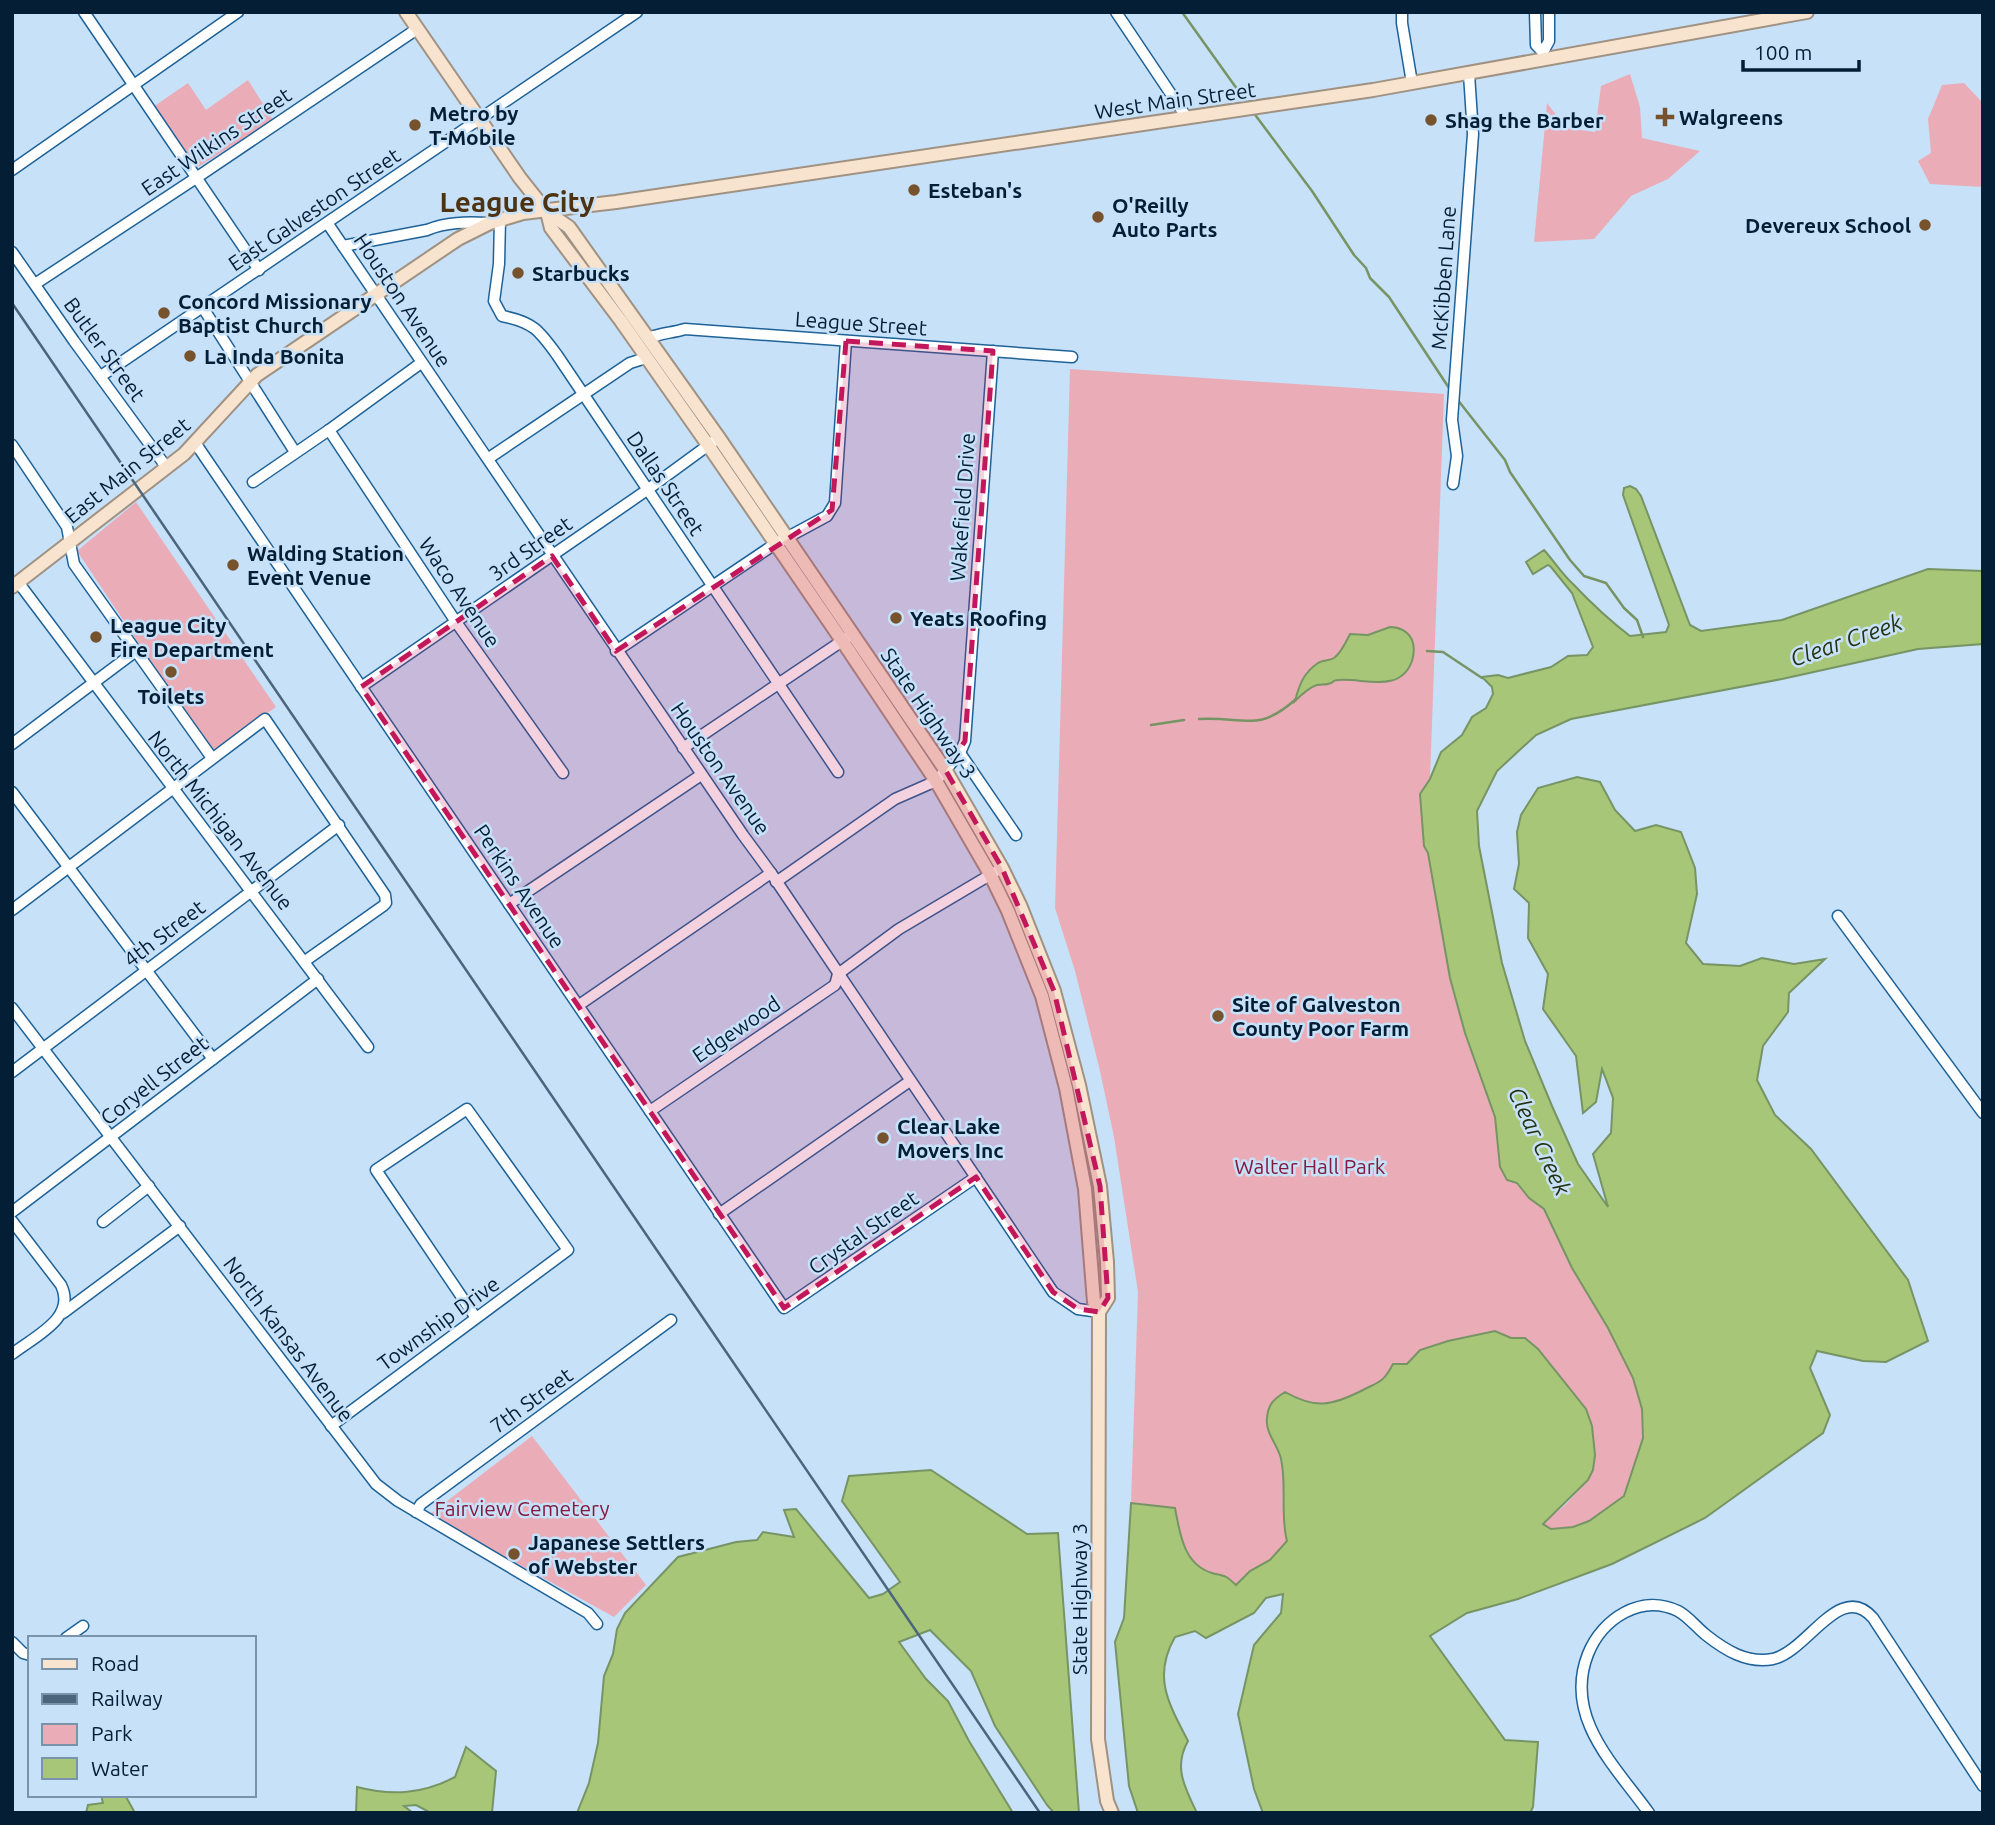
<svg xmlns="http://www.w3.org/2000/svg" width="1995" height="1825" font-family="Ubuntu,sans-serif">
<rect width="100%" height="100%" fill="#c7e1f9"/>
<!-- green -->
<g fill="#eaadb8">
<path d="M 1630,74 L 1640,107 L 1642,138 L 1700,151 L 1668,179 L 1631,196 L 1594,239 L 1534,242 L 1547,103 L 1566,128 L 1595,132 L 1601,86 Z"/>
<path d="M 248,80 L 273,120 L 195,169 L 153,107 L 188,83 L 206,110 Z"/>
<path d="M 1964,83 L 1983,103 L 1983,187 L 1930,184 L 1918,161 L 1931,153 L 1928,119 L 1942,85 Z"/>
<path d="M 1070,369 L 1444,394 L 1430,779 L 1420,794 L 1424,846 L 1428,853 L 1450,978 L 1465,1033 L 1495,1117 L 1500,1167 L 1517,1182 L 1529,1198 L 1544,1209 L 1572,1268 L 1608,1328 L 1633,1378 L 1642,1409 L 1643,1438 L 1624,1496 L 1590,1521 L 1573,1527 L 1550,1529 L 1543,1524 L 1566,1504 L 1588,1480 L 1593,1470 L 1595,1455 L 1586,1409 L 1525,1338 L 1511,1338 L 1495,1331 L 1420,1350 L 1407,1364 L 1393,1364 L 1385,1379 L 1341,1401 L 1319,1405 L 1301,1401 L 1285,1392 L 1272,1440 C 1293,1477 1277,1504 1287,1541 L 1270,1560 L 1250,1571 L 1235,1585 C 1225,1574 1225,1577 1212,1573 C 1183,1564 1180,1533 1175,1508 L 1131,1503 L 1138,1292 L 1114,1137 L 1100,1071 L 1075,971 L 1055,908 Z"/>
<path d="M 136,502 L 276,707 L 212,753 L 77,551 Z"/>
<path d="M 532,1436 L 646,1585 L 614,1617 L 429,1515 Z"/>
</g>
<!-- water -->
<g fill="#a7c678" stroke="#769464" stroke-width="2">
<path d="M 1630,486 L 1636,489 L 1641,496 L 1690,625 L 1701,631 L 1782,620 L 1928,569 L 1983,571 L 1983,644 L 1918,649 L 1782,679 L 1571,719 L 1536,735 L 1497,771 L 1477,811 L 1479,846 L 1502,963 L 1525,1041 L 1552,1106 L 1578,1164 L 1608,1207 L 1593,1154 L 1611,1133 L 1613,1098 L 1602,1069 L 1596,1102 L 1583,1113 L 1576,1056 L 1543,1009 L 1548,974 L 1528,938 L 1529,903 L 1514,889 L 1519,864 L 1517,832 L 1521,815 L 1538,788 L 1577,777 L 1600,782 L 1615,810 L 1635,831 L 1656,825 L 1681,832 L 1695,868 L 1697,894 L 1686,943 L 1703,964 L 1740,966 L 1762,958 L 1794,964 L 1825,959 L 1789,993 L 1788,1012 L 1763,1046 L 1757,1080 L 1775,1115 L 1811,1149 L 1908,1280 L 1928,1341 L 1886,1362 L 1863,1361 L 1817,1351 L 1810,1368 L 1830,1415 L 1823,1433 L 1705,1518 L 1612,1564 L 1518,1599 L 1467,1613 L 1430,1636 L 1505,1740 L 1538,1742 L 1533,1807 L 1530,1813 L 1263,1813 L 1254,1789 L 1238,1714 L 1254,1645 L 1281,1613 L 1283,1594 L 1266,1598 L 1254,1613 L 1206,1638 L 1195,1631 L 1175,1637 C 1152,1677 1169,1704 1188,1741 C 1173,1767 1185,1788 1197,1813 L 1138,1813 L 1129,1786 L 1115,1642 L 1124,1618 L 1131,1503 L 1175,1508 C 1180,1533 1183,1564 1212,1573 C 1227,1577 1224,1574 1236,1585 L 1250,1571 L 1270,1560 L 1287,1541 C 1280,1514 1287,1486 1281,1459 C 1278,1445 1265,1433 1267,1418 C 1268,1404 1274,1399 1285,1392 C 1315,1409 1331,1406 1361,1391 C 1380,1381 1383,1383 1393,1364 L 1407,1364 L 1420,1350 L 1448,1341 L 1495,1331 L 1511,1338 L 1525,1338 L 1538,1349 L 1586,1409 L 1592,1426 L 1595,1455 L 1593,1470 L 1588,1480 L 1543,1524 L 1551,1529 L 1573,1527 L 1589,1521 L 1624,1496 L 1643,1438 L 1642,1409 L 1633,1378 L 1608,1328 L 1572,1268 L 1544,1209 L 1529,1198 L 1517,1183 L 1507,1180 L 1500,1167 L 1495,1117 L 1465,1033 L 1450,978 L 1428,853 L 1424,846 L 1420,794 L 1430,779 L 1441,752 L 1462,735 L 1472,717 L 1486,708 L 1493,694 L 1492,687 L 1482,677 L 1498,675 L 1508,678 L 1551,667 L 1568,656 L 1587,655 L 1593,647 L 1572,593 L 1551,567 L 1548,565 L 1533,574 L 1526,562 L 1544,550 C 1554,561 1562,574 1573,584 C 1591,603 1609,620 1630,636 L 1666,632 L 1669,625 L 1623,495 L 1624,488 Z"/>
<path d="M 1390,627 C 1399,627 1408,631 1412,640 C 1415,647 1414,654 1412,661 C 1400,694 1364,678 1339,680 C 1329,681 1338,681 1328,684 C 1325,685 1321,684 1317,685 C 1310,687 1301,695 1295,701 C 1299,686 1303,673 1318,663 C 1322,660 1329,661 1334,658 C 1341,653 1346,642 1350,634 L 1368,635 Z"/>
<path d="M 931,1470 L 1027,1534 L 1058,1533 L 1079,1813 L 1054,1813 L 1047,1805 L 995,1726 L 971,1671 L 930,1630 L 899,1642 L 926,1679 L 948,1701 L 969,1741 L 1013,1813 L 577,1813 L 589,1783 L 598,1743 L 604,1676 L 613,1654 L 617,1629 L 625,1613 L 678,1557 L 736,1542 L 757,1540 L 763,1532 L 794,1537 L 784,1510 L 796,1509 L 869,1598 L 883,1594 L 900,1582 L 842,1501 L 849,1476 Z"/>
<path d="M 466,1747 L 496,1771 L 492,1813 L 431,1813 L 416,1805 L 404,1806 L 413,1813 L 356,1813 L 357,1787 C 392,1796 423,1794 455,1777 Z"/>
<path d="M 101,1795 L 125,1795 L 135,1813 L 86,1813 L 88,1805 L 103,1803 Z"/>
</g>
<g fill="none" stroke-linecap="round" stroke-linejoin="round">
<!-- stream -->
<g stroke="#769464" stroke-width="2.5">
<path d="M 1182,12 L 1247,103"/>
<path d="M 1253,112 L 1312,191 L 1354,255 L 1366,268 L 1370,278 L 1389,297 L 1451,391"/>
<path d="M 1457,399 L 1505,460 L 1510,472 L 1570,560 L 1584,576 L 1606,583 L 1624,608 L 1637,620 L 1643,637"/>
<path d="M 1427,651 L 1443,652 L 1482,678"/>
<path d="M 1199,719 C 1244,716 1257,734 1296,699"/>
<path d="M 1151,725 L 1184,720"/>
</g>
<!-- minor casing -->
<g stroke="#1e6297" stroke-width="13">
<g id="minor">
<path d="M 84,12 L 259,270"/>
<path d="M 1116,12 L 1187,118"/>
<path d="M 1402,12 L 1402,23 L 1412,83"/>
<path d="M 1535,12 L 1536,45 L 1543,52"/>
<path d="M 1545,59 L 1543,52 L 1549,41 L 1549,12"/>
<path d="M 12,170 L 238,12"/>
<path d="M 500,219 L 499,264 L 494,301 L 502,316 C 533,322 539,330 557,355 L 838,772"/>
<path d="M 328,224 L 743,835 L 771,873 L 1053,1292 L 1078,1309 L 1099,1312"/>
<path d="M 343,246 L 427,230 C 446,222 467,222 487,223"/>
<path d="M 12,252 L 74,341 L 167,468"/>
<path d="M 35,284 L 196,178 L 417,29"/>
<path d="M 203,308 L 295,452"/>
<path d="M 648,338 C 661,333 672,333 685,329 L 1072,357"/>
<path d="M 101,376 L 637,12"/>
<path d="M 329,430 L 456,622 L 563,773"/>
<path d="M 196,444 L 784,1308 L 976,1177"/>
<path d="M 12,445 L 67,527 L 74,564 L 212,758"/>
<path d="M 489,458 L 630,363 L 646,358"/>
<path d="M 253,482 L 329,430 L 421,363"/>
<path d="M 1453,484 L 1457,456 L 1452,420 L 1473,134 L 1469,74"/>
<path d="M 18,582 L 368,1047"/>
<path d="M 616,651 L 775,544 L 827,516 L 835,503 L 846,341"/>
<path d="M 361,687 L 647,490 L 714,441"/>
<path d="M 12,744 L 136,651"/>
<path d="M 683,748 L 848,637"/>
<path d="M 960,753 L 1016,835"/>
<path d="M 12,792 L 213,1059"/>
<path d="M 776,882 L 895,799 L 936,781 L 960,753 L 965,741 L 993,351"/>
<path d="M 509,904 L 701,775"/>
<path d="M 12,910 L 265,719 L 385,895 L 386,903 L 383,906 L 305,961"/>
<path d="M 1838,916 L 1983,1113"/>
<path d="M 579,1005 L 771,873"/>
<path d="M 12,1008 L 376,1484 L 398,1501 L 588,1613 L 597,1624"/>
<path d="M 12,1072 L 339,825"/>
<path d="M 650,1111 L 835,985 L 838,974 L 899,929 L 995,872"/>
<path d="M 12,1212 L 318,979"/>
<path d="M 719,1214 L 910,1081"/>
<path d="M 12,1221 L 61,1285 C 77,1318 35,1336 12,1354"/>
<path d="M 103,1222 L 149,1186"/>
<path d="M 63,1313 L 180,1226"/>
<path d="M 331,1426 L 568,1250 L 467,1109 L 376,1170 L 476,1318"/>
<path d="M 416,1512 L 421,1504 L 671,1320"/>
<path d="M 66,1638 L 83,1626"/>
<path d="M 12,1642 L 23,1653 L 30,1655"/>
<path d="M 1649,1813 C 1615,1766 1563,1717 1588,1654 C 1602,1619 1641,1593 1678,1611 C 1689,1617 1696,1627 1706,1635 C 1725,1650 1747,1664 1773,1659 C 1808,1651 1840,1580 1873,1618 L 1983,1786"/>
</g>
</g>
<!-- major casing -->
<g stroke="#a09283" stroke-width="16">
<g id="major">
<path d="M 406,12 L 520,178 L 547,212 L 569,227 L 719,438 L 946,771 L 1002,868 L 1020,905 L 1054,991 L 1079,1085 L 1100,1186 L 1107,1262 L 1108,1298 L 1099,1312"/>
<path d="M 547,212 L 551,228 L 621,321 L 708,445 L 843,642 L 936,781 L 990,874 L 1008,911 L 1042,996 L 1066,1088 L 1085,1189 L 1094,1302 L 1099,1312 L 1098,1739 L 1107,1801 L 1112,1813"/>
<path d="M 12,587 L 184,454 L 257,375 L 458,239 L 490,223 L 523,213 L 616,202 L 1373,90 L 1807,12"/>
</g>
</g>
<!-- minor -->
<use href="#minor" stroke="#fff" stroke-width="10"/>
<!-- major -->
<use href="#major" stroke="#f8e3ce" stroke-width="12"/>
<!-- rail -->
<path stroke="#4b657c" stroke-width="2.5" d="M 12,303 L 1040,1813"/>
</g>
<!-- marked area -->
<path fill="#c2185b" fill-opacity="0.2" stroke="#c2185b" stroke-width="5" stroke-dasharray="14 9" stroke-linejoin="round" d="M 846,341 L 993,351 L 965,741 L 946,771 L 1002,868 L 1054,991 L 1100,1186 L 1108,1298 L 1099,1312 L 1078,1309 L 1053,1292 L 976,1177 L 784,1308 L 361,687 L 552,556 L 616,651 L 832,510 Z"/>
<!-- markers -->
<g fill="#77532d" stroke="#c7e1f9" stroke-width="2.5">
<path d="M1661.5 106.5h7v7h7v7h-7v7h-7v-7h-7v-7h7z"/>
<circle cx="1431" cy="120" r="7"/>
<circle cx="415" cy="125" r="7"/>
<circle cx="914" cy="190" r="7"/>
<circle cx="1098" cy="217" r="7"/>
<circle cx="1925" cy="225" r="7"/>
<circle cx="518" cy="273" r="7"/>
<circle cx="164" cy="313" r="7"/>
<circle cx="190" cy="356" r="7"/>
<circle cx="233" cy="565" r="7"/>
<circle cx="896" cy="618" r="7"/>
<circle cx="96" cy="637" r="7"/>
<circle cx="171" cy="672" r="7"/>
<circle cx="1218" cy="1016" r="7"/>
<circle cx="883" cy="1138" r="7"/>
<circle cx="514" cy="1554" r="7"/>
</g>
<g text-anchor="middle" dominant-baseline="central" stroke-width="5" stroke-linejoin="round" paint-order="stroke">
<!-- street labels -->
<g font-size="21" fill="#041f35" stroke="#c7e1f9">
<text transform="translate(1175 100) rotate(-8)">West Main Street</text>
<text transform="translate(216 141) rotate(-34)">East Wilkins Street</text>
<text transform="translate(314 209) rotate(-34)">East Galveston Street</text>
<text transform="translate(1443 278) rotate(-86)">McKibben Lane</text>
<text transform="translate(403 300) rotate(56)">Houston Avenue</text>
<text transform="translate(861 323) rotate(4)">League Street</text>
<text transform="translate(105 349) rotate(54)">Butler Street</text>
<text transform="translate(127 470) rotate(-39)">East Main Street</text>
<text transform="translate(666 483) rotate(56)">Dallas Street</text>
<text transform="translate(962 507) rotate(-86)">Wakefield Drive</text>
<text transform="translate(530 548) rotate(-35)">3rd Street</text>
<text transform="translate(460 592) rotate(56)">Waco Avenue</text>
<text transform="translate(929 713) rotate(56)">State Highway 3</text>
<text transform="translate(721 768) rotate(55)">Houston Avenue</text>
<text transform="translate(221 820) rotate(52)">North Michigan Avenue</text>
<text transform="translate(520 886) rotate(56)">Perkins Avenue</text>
<text transform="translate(164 933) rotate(-37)">4th Street</text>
<text transform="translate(736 1029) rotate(-34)">Edgewood</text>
<text transform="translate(154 1080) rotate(-38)">Coryell Street</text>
<text transform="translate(863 1232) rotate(-35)">Crystal Street</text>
<text transform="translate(438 1323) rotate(-36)">Township Drive</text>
<text transform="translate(289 1339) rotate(53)">North Kansas Avenue</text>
<text transform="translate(531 1400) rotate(-36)">7th Street</text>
<text transform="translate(1079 1599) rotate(-90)">State Highway 3</text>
</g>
<!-- poi labels -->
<g font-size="21" font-weight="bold" fill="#041f35" stroke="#c7e1f9" text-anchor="start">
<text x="429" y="113">Metro by<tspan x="429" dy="24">T-Mobile</tspan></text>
<text x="1679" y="117">Walgreens</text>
<text x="1445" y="120">Shag the Barber</text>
<text x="928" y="190">Esteban's</text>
<text x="1112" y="205">O'Reilly<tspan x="1112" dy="24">Auto Parts</tspan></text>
<text x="1911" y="225" text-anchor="end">Devereux School</text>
<text x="532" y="273">Starbucks</text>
<text x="178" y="301">Concord Missionary<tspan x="178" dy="24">Baptist Church</tspan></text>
<text x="204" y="356">La Inda Bonita</text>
<text x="247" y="553">Walding Station<tspan x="247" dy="24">Event Venue</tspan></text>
<text x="910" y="618">Yeats Roofing</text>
<text x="110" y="625">League City<tspan x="110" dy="24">Fire Department</tspan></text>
<text x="171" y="696" text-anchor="middle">Toilets</text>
<text x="1232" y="1004">Site of Galveston<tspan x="1232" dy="24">County Poor Farm</tspan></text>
<text x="897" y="1126">Clear Lake<tspan x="897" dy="24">Movers Inc</tspan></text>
<text x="528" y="1542">Japanese Settlers<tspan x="528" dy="24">of Webster</tspan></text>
</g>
<!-- park labels -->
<g font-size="21" fill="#831b3e" stroke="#c7e1f9">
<text x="1310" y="1166">Walter Hall Park</text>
<text x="522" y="1508">Fairview Cemetery</text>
</g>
<!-- water labels -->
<g font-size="23" font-style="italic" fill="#263211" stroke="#c7e1f9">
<text transform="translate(1846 640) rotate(-19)">Clear Creek</text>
<text transform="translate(1540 1141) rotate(65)">Clear Creek</text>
</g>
<!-- district labels -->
<g font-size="28" font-weight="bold" fill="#4e3313" stroke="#c7e1f9">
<text x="517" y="201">League City</text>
</g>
</g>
<!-- border -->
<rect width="1995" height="1825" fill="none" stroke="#041f35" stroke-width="28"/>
<!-- legend -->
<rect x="28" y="1636" width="228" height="161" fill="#c7e1f9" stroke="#7993ab" stroke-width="2"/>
<rect x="42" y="1659" width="35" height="10" fill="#f8e3ce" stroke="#7993ab" stroke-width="2"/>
<text x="91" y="1671" font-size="21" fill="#041f35">Road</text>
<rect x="42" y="1694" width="35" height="10" fill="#4b657c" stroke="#7993ab" stroke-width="2"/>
<text x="91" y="1706" font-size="21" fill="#041f35">Railway</text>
<rect x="42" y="1724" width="35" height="21" fill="#eaadb8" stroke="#7993ab" stroke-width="2"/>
<text x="91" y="1741" font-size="21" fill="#041f35">Park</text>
<rect x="42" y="1758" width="35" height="21" fill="#a7c678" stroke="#7993ab" stroke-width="2"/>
<text x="91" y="1776" font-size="21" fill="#041f35">Water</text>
<!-- scale -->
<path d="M1743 60v10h116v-10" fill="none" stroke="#041f35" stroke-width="3.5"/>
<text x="1754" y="60" font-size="21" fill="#041f35" stroke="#c7e1f9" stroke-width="5" paint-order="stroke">100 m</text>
</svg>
